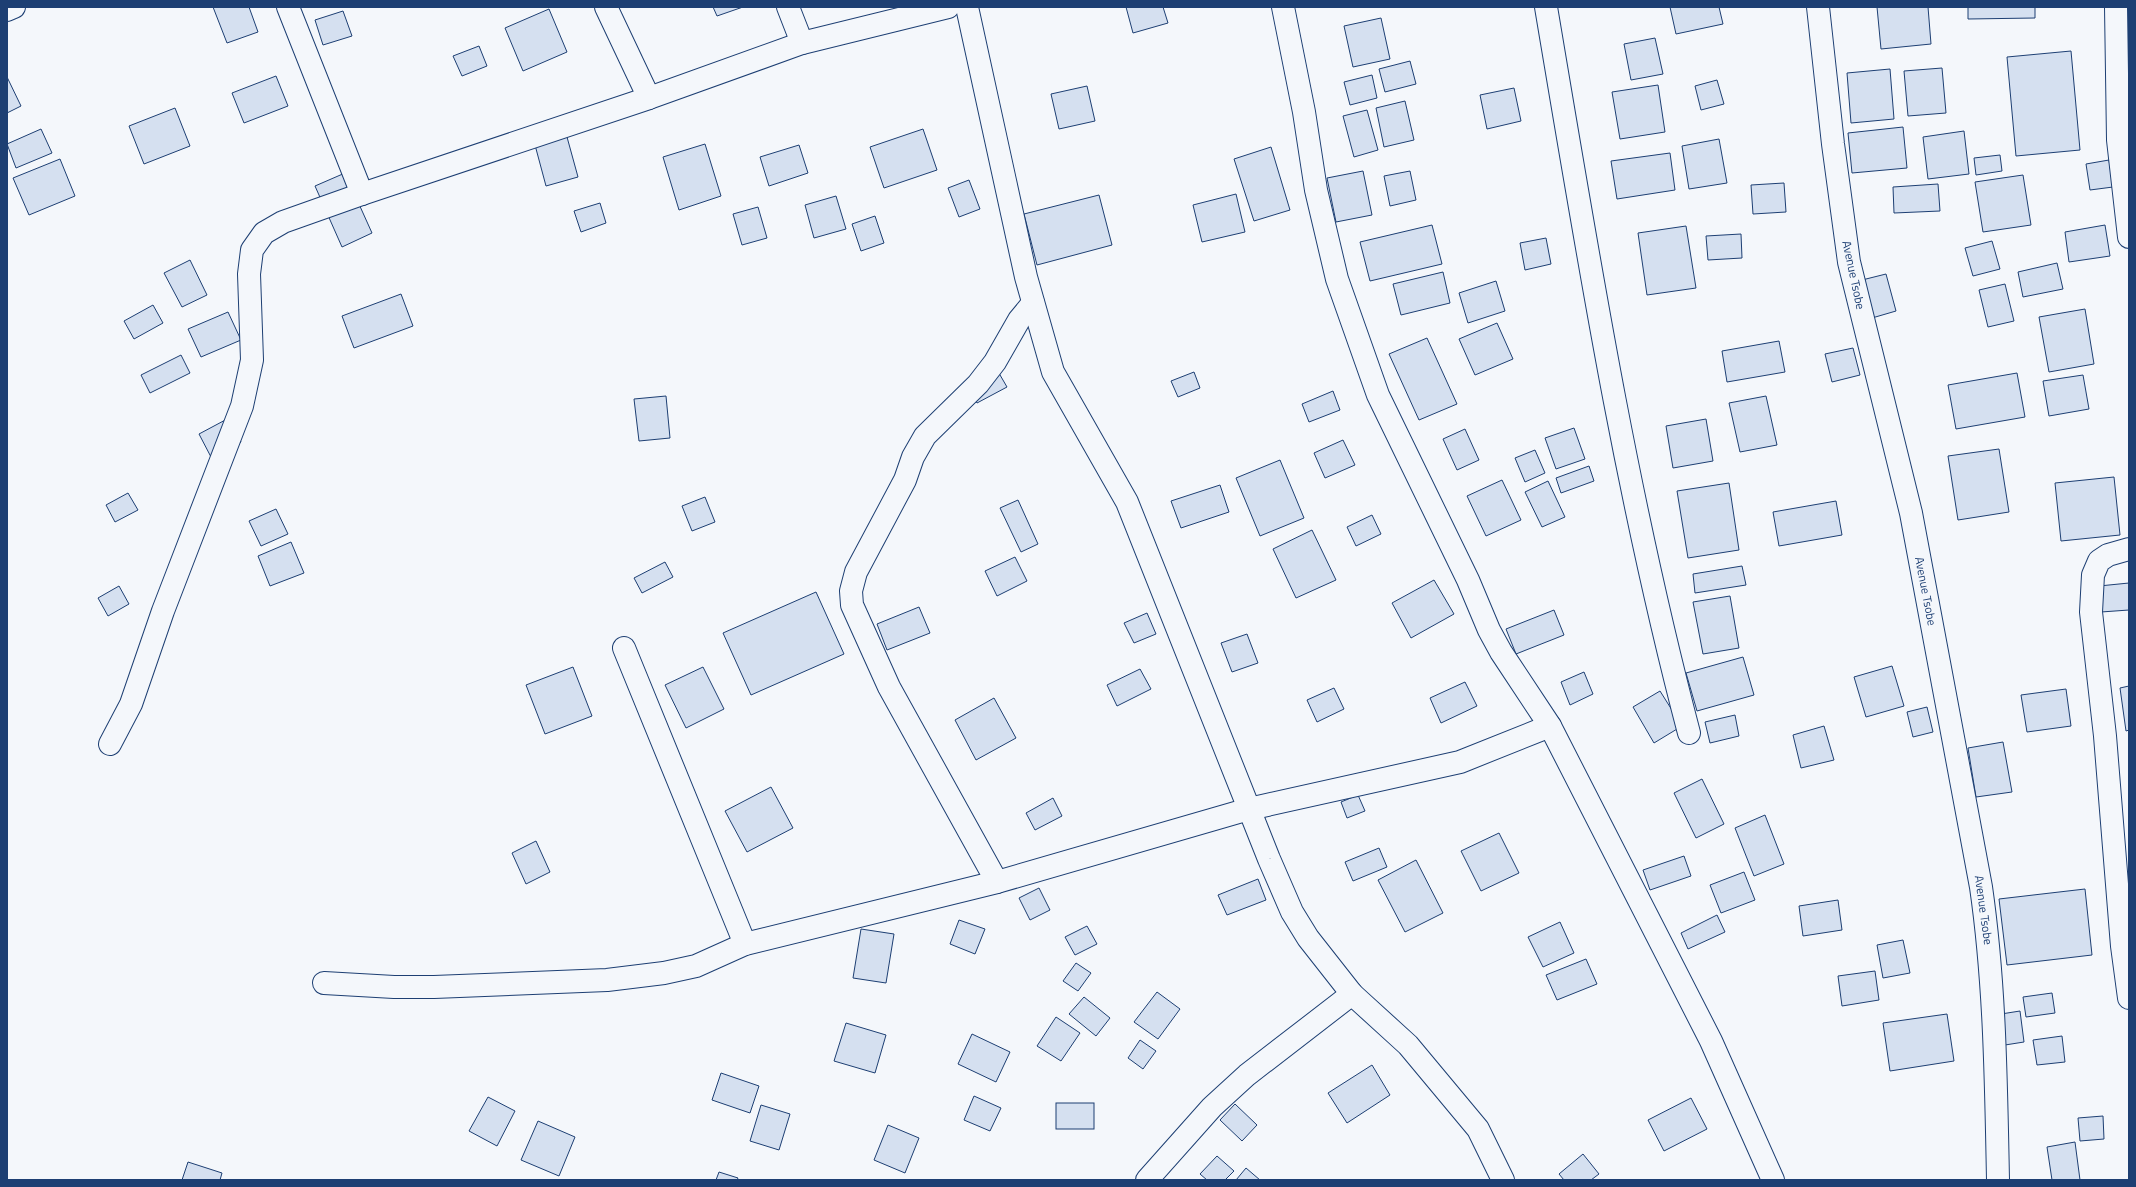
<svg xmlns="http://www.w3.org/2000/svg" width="2136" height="1187" font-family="'Titillium Web',sans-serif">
<rect width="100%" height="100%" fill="#f4f7fb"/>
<!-- building -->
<g fill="#d5e0f0" stroke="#1d3f73">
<path d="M 213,7 L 249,7 L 258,32 L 227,43 Z"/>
<path d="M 713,7 L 743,7 L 717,16 Z"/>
<path d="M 1126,7 L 1163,7 L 1168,23 L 1133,33 Z"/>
<path d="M 1670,7 L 1719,7 L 1723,24 L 1676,34 Z"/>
<path d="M 1877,7 L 1928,7 L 1931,44 L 1881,49 Z"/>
<path d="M 1968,7 L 2035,7 L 2035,18 L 1968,19 Z"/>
<path d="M 549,9 L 567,52 L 523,71 L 505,28 Z"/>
<path d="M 343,11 L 352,36 L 323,45 L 315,20 Z"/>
<path d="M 1381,18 L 1390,59 L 1353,67 L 1344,26 Z"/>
<path d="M 2124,28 L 2129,28 L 2129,63 L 2127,63 Z"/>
<path d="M 1655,38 L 1663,74 L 1631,80 L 1624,44 Z"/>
<path d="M 479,46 L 487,66 L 462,76 L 453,56 Z"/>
<path d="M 2071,51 L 2080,150 L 2016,156 L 2007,57 Z"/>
<path d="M 1410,61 L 1416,84 L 1385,92 L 1379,69 Z"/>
<path d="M 1942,68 L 1946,113 L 1908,116 L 1904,71 Z"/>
<path d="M 1890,69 L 1894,119 L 1851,123 L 1847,73 Z"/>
<path d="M 1372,75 L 1377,98 L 1350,105 L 1344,82 Z"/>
<path d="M 276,76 L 288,106 L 244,123 L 232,93 Z"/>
<path d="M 7,77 L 21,106 L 7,113 Z"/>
<path d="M 1717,80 L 1724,104 L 1701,110 L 1695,86 Z"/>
<path d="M 1658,85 L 1665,132 L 1620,139 L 1612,92 Z"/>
<path d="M 1087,86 L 1095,121 L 1059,129 L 1051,94 Z"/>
<path d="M 1514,88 L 1521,121 L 1487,129 L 1480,95 Z"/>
<path d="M 1405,101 L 1414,140 L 1384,147 L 1376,108 Z"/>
<path d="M 175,108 L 190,146 L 144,164 L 129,126 Z"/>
<path d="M 1367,110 L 1378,150 L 1354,157 L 1343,116 Z"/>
<path d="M 1903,127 L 1907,168 L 1852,173 L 1848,133 Z"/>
<path d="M 41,129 L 52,153 L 16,168 L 7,144 Z"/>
<path d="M 923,129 L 937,170 L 884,188 L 870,147 Z"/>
<path d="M 1964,131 L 1969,174 L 1928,179 L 1923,137 Z"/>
<path d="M 567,137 L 578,177 L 546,186 L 535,145 Z"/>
<path d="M 1719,139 L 1727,183 L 1689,189 L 1682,146 Z"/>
<path d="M 705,144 L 721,196 L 679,210 L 663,157 Z"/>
<path d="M 799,145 L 808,173 L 769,186 L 760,157 Z"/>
<path d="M 1271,147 L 1290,210 L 1254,221 L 1234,159 Z"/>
<path d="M 1670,153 L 1675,190 L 1617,199 L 1611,161 Z"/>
<path d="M 2000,155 L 2002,171 L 1976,175 L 1974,158 Z"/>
<path d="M 60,159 L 75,196 L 29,215 L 13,178 Z"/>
<path d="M 2109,160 L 2113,187 L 2090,190 L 2086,164 Z"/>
<path d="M 1363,171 L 1372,215 L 1336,222 L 1327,178 Z"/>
<path d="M 1410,171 L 1416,200 L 1390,206 L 1384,176 Z"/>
<path d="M 345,173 L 372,233 L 342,247 L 315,186 Z"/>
<path d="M 2023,175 L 2031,225 L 1983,232 L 1975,182 Z"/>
<path d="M 969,180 L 980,209 L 959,217 L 948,188 Z"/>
<path d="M 1784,183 L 1786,212 L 1753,214 L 1751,185 Z"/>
<path d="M 1938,184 L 1940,211 L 1894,213 L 1893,187 Z"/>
<path d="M 1236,194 L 1245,232 L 1202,242 L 1193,205 Z"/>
<path d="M 1099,195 L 1112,245 L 1037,265 L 1024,214 Z"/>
<path d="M 836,196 L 846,229 L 814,238 L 805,205 Z"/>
<path d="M 600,203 L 606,223 L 581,232 L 574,211 Z"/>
<path d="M 758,207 L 767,238 L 742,245 L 733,214 Z"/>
<path d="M 875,216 L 884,243 L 861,251 L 852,224 Z"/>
<path d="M 1432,225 L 1442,264 L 1370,281 L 1360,242 Z"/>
<path d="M 2105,225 L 2110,256 L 2069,262 L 2065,232 Z"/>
<path d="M 1686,226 L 1696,288 L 1647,295 L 1638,233 Z"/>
<path d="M 1741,234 L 1742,258 L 1708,260 L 1706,236 Z"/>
<path d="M 1546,238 L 1551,264 L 1525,270 L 1520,243 Z"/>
<path d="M 1992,241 L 2000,269 L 1973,276 L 1965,248 Z"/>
<path d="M 190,260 L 207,295 L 182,307 L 164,273 Z"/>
<path d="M 2057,263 L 2063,289 L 2023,297 L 2018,272 Z"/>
<path d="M 1443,272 L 1450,303 L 1401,315 L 1393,284 Z"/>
<path d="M 1886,274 L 1896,311 L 1872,318 L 1862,280 Z"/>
<path d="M 1496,281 L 1505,311 L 1468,323 L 1459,293 Z"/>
<path d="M 2005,284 L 2014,321 L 1988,327 L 1979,290 Z"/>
<path d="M 401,294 L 413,326 L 354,348 L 342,316 Z"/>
<path d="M 153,305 L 163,323 L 134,339 L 124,321 Z"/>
<path d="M 2085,309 L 2094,364 L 2049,372 L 2039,317 Z"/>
<path d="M 228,312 L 241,340 L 201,357 L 188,329 Z"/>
<path d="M 1497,323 L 1513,359 L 1475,375 L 1459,339 Z"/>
<path d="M 1427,338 L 1457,404 L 1419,420 L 1389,354 Z"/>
<path d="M 1779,341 L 1785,372 L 1727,382 L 1722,351 Z"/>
<path d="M 1853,348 L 1860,375 L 1832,382 L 1825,354 Z"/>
<path d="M 181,355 L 190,373 L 150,393 L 141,375 Z"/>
<path d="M 996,368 L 1007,387 L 977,403 L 966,384 Z"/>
<path d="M 1194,372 L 1200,388 L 1178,397 L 1171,381 Z"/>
<path d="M 2017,373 L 2025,417 L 1956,429 L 1948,385 Z"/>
<path d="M 2083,375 L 2089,409 L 2049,416 L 2043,381 Z"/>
<path d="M 1333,391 L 1340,410 L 1309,422 L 1302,404 Z"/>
<path d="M 666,396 L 670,438 L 639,441 L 634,399 Z"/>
<path d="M 1766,396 L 1777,445 L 1740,452 L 1729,403 Z"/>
<path d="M 229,418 L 241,442 L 211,457 L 199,434 Z"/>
<path d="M 1706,419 L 1713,461 L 1673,468 L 1666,426 Z"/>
<path d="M 1574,428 L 1585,459 L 1556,469 L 1545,438 Z"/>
<path d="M 1465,429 L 1479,460 L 1457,470 L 1443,439 Z"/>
<path d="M 1343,440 L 1355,465 L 1325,478 L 1314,453 Z"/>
<path d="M 1999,449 L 2009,512 L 1958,520 L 1948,456 Z"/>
<path d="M 1535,450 L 1545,473 L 1525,482 L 1515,458 Z"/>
<path d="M 1280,460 L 1304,518 L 1260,536 L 1236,478 Z"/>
<path d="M 1589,466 L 1594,481 L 1561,493 L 1556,478 Z"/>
<path d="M 2114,477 L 2120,535 L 2061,541 L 2055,483 Z"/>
<path d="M 1502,480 L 1521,520 L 1486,536 L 1467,496 Z"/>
<path d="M 1548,481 L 1565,517 L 1542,527 L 1525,492 Z"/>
<path d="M 1729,483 L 1739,550 L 1688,558 L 1677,491 Z"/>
<path d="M 1220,485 L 1229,512 L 1181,528 L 1171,501 Z"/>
<path d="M 128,493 L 138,510 L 115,522 L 106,505 Z"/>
<path d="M 705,497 L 715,522 L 692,531 L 682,506 Z"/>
<path d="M 1018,500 L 1038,544 L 1021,552 L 1000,508 Z"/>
<path d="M 1836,501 L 1842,535 L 1779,546 L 1773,512 Z"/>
<path d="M 276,509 L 288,534 L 261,546 L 249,521 Z"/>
<path d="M 1372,515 L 1381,534 L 1356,546 L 1347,527 Z"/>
<path d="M 1312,530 L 1336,580 L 1296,598 L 1273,549 Z"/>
<path d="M 291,542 L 304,573 L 270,586 L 258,556 Z"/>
<path d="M 1015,557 L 1027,581 L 997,596 L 985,571 Z"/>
<path d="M 665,562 L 673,577 L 642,593 L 634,578 Z"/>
<path d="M 1742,566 L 1746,585 L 1695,593 L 1693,574 Z"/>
<path d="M 1434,580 L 1454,614 L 1411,638 L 1392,603 Z"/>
<path d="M 2129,583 L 2129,610 L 2101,612 L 2099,586 Z"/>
<path d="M 119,586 L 129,604 L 108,616 L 98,598 Z"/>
<path d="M 816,592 L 844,654 L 751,695 L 723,633 Z"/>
<path d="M 1730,596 L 1739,648 L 1703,654 L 1693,602 Z"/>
<path d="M 919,607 L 930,633 L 887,650 L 877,624 Z"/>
<path d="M 1554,610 L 1564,635 L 1516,654 L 1506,629 Z"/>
<path d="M 1147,613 L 1156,634 L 1134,643 L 1124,623 Z"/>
<path d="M 1247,634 L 1258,663 L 1232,672 L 1221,643 Z"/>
<path d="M 1743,657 L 1754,695 L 1697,711 L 1686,673 Z"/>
<path d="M 1892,666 L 1904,706 L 1866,717 L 1854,677 Z"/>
<path d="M 573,667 L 592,716 L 545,734 L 526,685 Z"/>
<path d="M 703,667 L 724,709 L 686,728 L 665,685 Z"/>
<path d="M 1140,669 L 1151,689 L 1117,706 L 1107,685 Z"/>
<path d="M 1584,672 L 1593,694 L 1570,705 L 1561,682 Z"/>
<path d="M 1465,682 L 1477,706 L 1441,723 L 1430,698 Z"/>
<path d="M 2129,686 L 2129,730 L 2126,731 L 2120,688 Z"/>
<path d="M 1334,688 L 1344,709 L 1317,722 L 1307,700 Z"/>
<path d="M 2066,689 L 2071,726 L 2027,732 L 2021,695 Z"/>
<path d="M 1660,691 L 1682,726 L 1654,743 L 1633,707 Z"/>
<path d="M 994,698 L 1016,738 L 976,760 L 955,720 Z"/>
<path d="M 1927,707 L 1933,732 L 1913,737 L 1907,712 Z"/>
<path d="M 1735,715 L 1739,736 L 1710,743 L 1705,722 Z"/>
<path d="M 1824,726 L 1834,760 L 1801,768 L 1793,735 Z"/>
<path d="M 2003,742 L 2012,792 L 1976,797 L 1968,748 Z"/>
<path d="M 1702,779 L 1724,824 L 1696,838 L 1674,793 Z"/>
<path d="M 771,787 L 793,828 L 747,852 L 725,811 Z"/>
<path d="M 1358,795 L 1365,811 L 1347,818 L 1341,802 Z"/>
<path d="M 1053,798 L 1062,816 L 1035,830 L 1026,813 Z"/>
<path d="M 1765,815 L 1784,864 L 1754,876 L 1735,828 Z"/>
<path d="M 1499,833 L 1519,873 L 1481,891 L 1461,851 Z"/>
<path d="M 536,841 L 550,872 L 526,884 L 512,853 Z"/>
<path d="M 1379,848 L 1387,867 L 1353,881 L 1345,862 Z"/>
<path d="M 1684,856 L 1691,876 L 1650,890 L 1643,870 Z"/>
<path d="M 1416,860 L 1443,913 L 1405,932 L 1378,880 Z"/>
<path d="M 1744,872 L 1755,900 L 1721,913 L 1710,885 Z"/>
<path d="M 1258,879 L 1266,900 L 1227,915 L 1218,895 Z"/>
<path d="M 1039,888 L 1050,910 L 1030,920 L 1019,898 Z"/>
<path d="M 2085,889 L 2092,955 L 2007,965 L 1999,899 Z"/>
<path d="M 1838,900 L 1842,930 L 1803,936 L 1799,906 Z"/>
<path d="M 1717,915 L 1725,932 L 1688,949 L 1681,933 Z"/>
<path d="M 959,920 L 985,929 L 975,954 L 950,944 Z"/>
<path d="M 1560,922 L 1574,953 L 1543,967 L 1528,937 Z"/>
<path d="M 1087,926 L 1097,944 L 1075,955 L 1065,937 Z"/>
<path d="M 861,929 L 894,934 L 886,983 L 853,978 Z"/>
<path d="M 1903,940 L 1910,973 L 1883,978 L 1877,945 Z"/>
<path d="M 1586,959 L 1597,984 L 1557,1000 L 1546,975 Z"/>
<path d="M 1076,963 L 1091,973 L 1078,991 L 1063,981 Z"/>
<path d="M 1875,971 L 1879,1000 L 1842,1006 L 1838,976 Z"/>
<path d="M 1157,992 L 1180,1009 L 1158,1039 L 1134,1022 Z"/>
<path d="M 2052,993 L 2055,1013 L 2026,1017 L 2023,997 Z"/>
<path d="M 1084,997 L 1110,1018 L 1096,1036 L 1069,1014 Z"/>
<path d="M 2020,1011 L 2024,1042 L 2005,1045 L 2001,1014 Z"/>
<path d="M 1947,1014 L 1954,1061 L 1890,1071 L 1883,1023 Z"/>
<path d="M 1056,1017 L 1080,1033 L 1061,1061 L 1037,1046 Z"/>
<path d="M 846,1023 L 886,1035 L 875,1073 L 834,1061 Z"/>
<path d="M 972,1034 L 1010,1052 L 996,1082 L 958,1064 Z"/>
<path d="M 2062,1036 L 2065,1062 L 2037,1065 L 2033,1040 Z"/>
<path d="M 1140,1040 L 1156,1051 L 1143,1069 L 1128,1058 Z"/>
<path d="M 1372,1065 L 1390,1095 L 1347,1123 L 1328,1093 Z"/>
<path d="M 721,1073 L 759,1086 L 750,1113 L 712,1100 Z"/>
<path d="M 974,1096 L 1001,1108 L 990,1131 L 964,1120 Z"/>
<path d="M 488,1097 L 515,1111 L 497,1146 L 469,1131 Z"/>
<path d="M 1691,1098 L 1707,1129 L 1664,1151 L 1648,1120 Z"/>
<rect x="1056" y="1103" width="38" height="26"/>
<path d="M 1235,1104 L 1257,1125 L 1242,1141 L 1220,1120 Z"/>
<path d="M 761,1105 L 790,1114 L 779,1150 L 750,1141 Z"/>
<path d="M 2103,1116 L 2104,1139 L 2080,1141 L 2078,1118 Z"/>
<path d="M 538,1121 L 575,1137 L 559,1176 L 521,1160 Z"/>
<path d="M 888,1125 L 919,1138 L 905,1173 L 874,1160 Z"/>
<path d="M 2075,1142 L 2080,1180 L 2052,1180 L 2047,1147 Z"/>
<path d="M 1583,1154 L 1599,1174 L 1591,1180 L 1564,1180 L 1559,1174 Z"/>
<path d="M 1217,1156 L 1234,1171 L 1225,1180 L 1207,1180 L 1200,1174 Z"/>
<path d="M 188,1162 L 222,1173 L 220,1180 L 182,1180 Z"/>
<path d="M 1246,1168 L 1260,1180 L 1236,1180 Z"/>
<path d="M 719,1172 L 738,1178 L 737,1180 L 716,1180 Z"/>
</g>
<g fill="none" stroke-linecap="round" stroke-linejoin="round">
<!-- street casing -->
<g stroke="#1d3f73" stroke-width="24">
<g id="street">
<path d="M 288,7 L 362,194"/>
<path d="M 606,7 L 649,98"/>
<path d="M 788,7 L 802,43"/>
<path d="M 967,7 L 1026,277 L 1053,372 L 1127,502 L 1269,859 L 1292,912 L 1308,938 L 1352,994 L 1408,1045 L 1478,1129 L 1503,1180"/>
<path d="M 1283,7 L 1304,112 L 1316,190 L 1337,279 L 1378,395 L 1468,580 L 1489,630 L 1501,652 L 1550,726 L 1711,1041 L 1773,1180"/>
<path d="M 1546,7 C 1587,250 1626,494 1689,733"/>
<path d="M 1818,7 L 1833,144 L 1849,262 L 1911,513 L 1981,887 C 1995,984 1996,1082 1998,1180"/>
<path d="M 2116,7 L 2118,140 L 2129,237"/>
<path d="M 7,10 L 14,7"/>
<path d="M 2129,549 L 2108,555 L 2099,561 L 2093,575 L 2091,612 L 2105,736 L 2122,946 L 2129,998"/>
<path d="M 624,648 L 745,944"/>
<path d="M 110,744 L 131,704 L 163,611 L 242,406 L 252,360 L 249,274 L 252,250 L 264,233 L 283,222 L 362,194 L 649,98 L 802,43 L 948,7"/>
<path d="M 997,882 L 889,687 L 852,605 L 851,591 L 856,572 L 905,480 L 913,457 L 925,436 L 978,384 L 995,362 L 1019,320 L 1033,303"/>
<path d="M 324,983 L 394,987 L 434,987 L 607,980 L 664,973 L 696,966 L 745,944 L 997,882 L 1249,809 L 1460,762 L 1550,726"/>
<path d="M 1147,1180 L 1212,1107 L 1247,1075 L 1352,994"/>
</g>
</g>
<!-- street -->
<use href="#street" stroke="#f4f7fb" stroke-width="22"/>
</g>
<g text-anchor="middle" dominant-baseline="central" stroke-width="3" stroke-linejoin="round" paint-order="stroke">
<!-- street labels -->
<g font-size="12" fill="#1d3f73" stroke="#f4f7fb">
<text transform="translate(1854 275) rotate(78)">Avenue Tsobe</text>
<text transform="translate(1926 591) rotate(79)">Avenue Tsobe</text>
<text transform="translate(1984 910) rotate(82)">Avenue Tsobe</text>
</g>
</g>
<!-- border -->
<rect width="2136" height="1187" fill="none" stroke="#1d3f73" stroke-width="16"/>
</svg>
